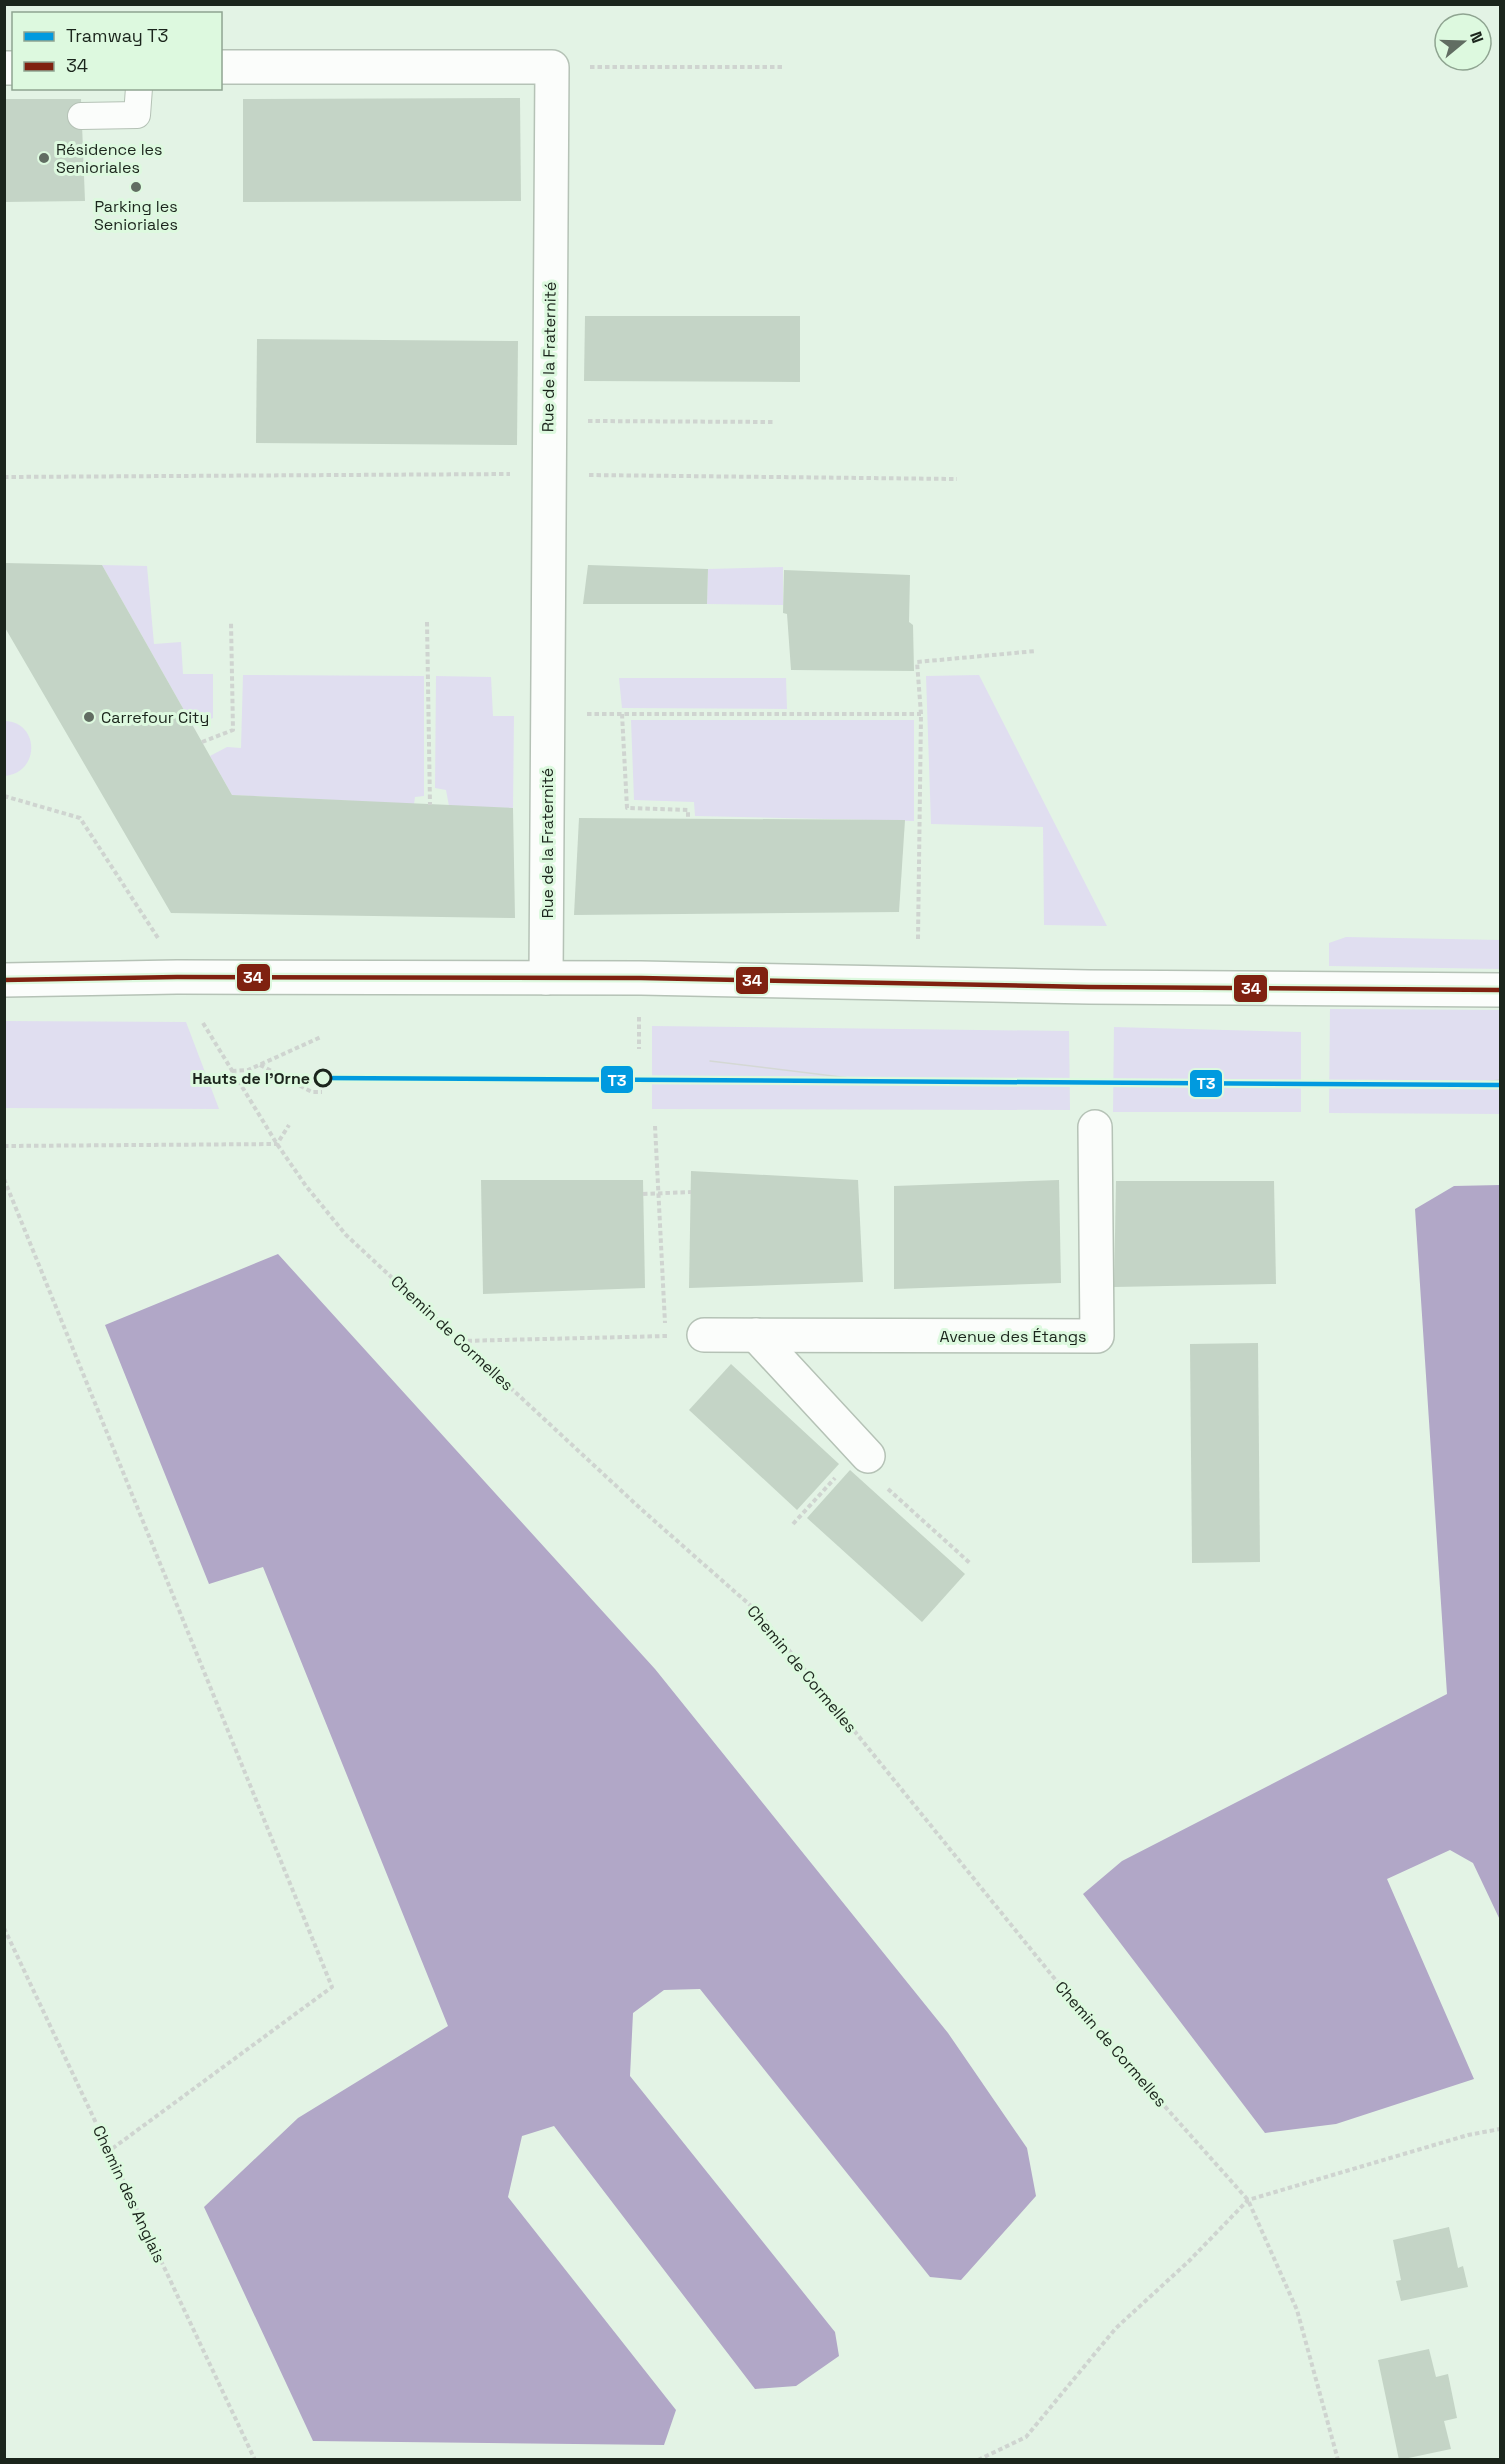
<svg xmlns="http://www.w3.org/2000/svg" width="1505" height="2464" font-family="'Space Grotesk',sans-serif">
<rect width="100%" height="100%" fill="#e3f3e5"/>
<!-- green -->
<g fill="#e0def0">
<path d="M 102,565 L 147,566 L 154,644 L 181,642 L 183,674 L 213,674 L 213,718 L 193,726 Z"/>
<path d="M 783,567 L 783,605 L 707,604 L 708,569 Z"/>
<path d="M 243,675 L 424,676 L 424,796 L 415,797 L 414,804 L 232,795 L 210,756 L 227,747 L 241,748 Z"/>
<path d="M 979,675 L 1107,926 L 1044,925 L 1043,827 L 931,824 L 926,676 Z"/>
<path d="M 436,676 L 491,677 L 493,716 L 514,716 L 513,808 L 449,806 L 446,790 L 435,788 Z"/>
<path d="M 619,678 L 786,678 L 787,709 L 622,708 Z"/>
<path d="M 631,720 L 914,720 L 914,821 L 695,816 L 694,802 L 634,800 Z"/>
<path d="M 5,721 C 39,722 41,772 5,776 Z"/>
<path d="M 1346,937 L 1500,940 L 1500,969 L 1329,966 L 1329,943 Z"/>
<path d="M 1330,1009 L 1500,1010 L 1500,1114 L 1329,1113 Z"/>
<path d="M 5,1021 L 186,1022 L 219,1109 L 5,1108 Z"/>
<path d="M 652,1026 L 1069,1031 L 1070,1110 L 652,1109 Z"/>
<path d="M 1114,1027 L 1301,1032 L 1301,1112 L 1113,1112 Z"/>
</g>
<!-- water -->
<g fill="#b1a7c7">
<path d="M 1500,1185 L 1500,1920 L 1473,1863 L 1450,1850 L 1387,1879 L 1474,2079 L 1336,2124 L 1265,2133 L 1083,1894 L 1122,1861 L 1447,1694 L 1415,1209 L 1454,1186 Z"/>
<path d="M 278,1254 L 655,1669 L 948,2033 L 1027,2148 L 1036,2196 L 961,2280 L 930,2277 L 700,1989 L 664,1990 L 633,2013 L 630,2076 L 835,2332 L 839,2356 L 796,2386 L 755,2389 L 554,2126 L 522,2136 L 508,2197 L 676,2410 L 664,2445 L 313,2441 L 204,2207 L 298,2118 L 448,2026 L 263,1567 L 209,1584 L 105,1325 Z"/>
</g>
<!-- building -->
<g fill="#c4d4c6">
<path d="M 520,98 L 521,201 L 243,202 L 243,99 Z"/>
<path d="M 4,99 L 81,99 L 85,201 L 4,202 Z"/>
<path d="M 585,316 L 800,316 L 800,382 L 584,381 Z"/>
<path d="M 257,339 L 518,341 L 517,445 L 256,443 Z"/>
<path d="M 4,563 L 102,565 L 232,795 L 513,808 L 515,918 L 171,913 L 4,626 Z"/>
<path d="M 588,565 L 708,569 L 707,604 L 583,604 Z"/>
<path d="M 784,570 L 910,575 L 909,622 L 913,625 L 914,671 L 791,670 L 787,614 L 783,613 Z"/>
<path d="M 579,818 L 905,820 L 899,912 L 574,915 Z"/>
<path d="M 691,1171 L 858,1180 L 863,1282 L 689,1288 Z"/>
<path d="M 481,1180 L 643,1180 L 645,1288 L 483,1294 Z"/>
<path d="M 1059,1180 L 1061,1283 L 894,1289 L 894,1186 Z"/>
<path d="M 1116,1181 L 1274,1181 L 1276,1284 L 1114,1287 Z"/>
<path d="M 1258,1343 L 1260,1562 L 1192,1563 L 1190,1344 Z"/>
<path d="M 731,1364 L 839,1464 L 797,1510 L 689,1410 Z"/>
<path d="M 850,1470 L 965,1574 L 922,1622 L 807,1518 Z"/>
<path d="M 1449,2227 L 1458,2268 L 1463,2266 L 1468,2287 L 1401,2301 L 1396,2281 L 1401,2280 L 1393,2240 Z"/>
<path d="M 1429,2349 L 1436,2377 L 1448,2374 L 1457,2418 L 1444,2421 L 1451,2449 L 1399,2460 L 1378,2360 Z"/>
</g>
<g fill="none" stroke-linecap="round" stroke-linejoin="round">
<!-- service casing -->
<g stroke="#b5c2b6" stroke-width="28">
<path id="service" d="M 81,116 L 137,115 L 139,88"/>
</g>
<!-- minor casing -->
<g stroke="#b5c2b6" stroke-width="36">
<g id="minor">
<path d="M 220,67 L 552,67 L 546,978"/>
<path d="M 4,68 L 14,68"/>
<path d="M 704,1335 L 1097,1336 L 1095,1127"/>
<path d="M 756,1335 L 868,1456"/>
</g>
</g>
<!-- tertiary casing -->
<g stroke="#b5c2b6" stroke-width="36">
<path id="tertiary" d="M 4,980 L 177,977 L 641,978 L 1089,987 L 1500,990"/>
</g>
<!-- path -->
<g stroke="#cfd4d0" stroke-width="4" stroke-dasharray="4.5 3" stroke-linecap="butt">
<path d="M 590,67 L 785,67"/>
<path d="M 588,421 L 774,422"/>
<path d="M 589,475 L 957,479"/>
<path d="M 4,477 L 510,474"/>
<path d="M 427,622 L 430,805"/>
<path d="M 587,714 L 921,714"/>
<path d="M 622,714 L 627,808 L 688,810 L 688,819"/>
<path d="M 202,742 L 233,730 L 231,622"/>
<path d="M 4,796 L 80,818 L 158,938"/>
<path d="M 918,939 L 921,714 L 917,662 L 1036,651"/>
<path d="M 639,1017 L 639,1049"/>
<path d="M 203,1023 L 277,1144 L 306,1186 L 346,1235 L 641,1509 L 759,1613 L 1088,2020 L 1248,2200 L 1297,2310 L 1338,2460"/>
<path d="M 260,1065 L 312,1092 L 322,1092"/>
<path d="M 232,1071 L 248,1070 L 321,1037"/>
<path d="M 655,1126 L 665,1323"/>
<path d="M 4,1146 L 277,1144 L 289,1125"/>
<path d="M 4,1179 L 332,1987 L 109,2151"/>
<path d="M 643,1194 L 691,1192"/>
<path d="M 460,1341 L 667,1336"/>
<path d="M 888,1489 L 971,1564"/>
<path d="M 793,1524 L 835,1478"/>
<path d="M 4,1928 L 255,2460"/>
<path d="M 978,2460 L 1026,2437 L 1116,2328 L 1189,2261 L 1248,2200 L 1468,2135 L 1500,2129"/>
</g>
<!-- service -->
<use href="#service" stroke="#fbfdfb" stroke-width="26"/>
<!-- minor -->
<use href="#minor" stroke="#fbfdfb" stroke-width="33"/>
<!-- tertiary -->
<use href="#tertiary" stroke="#fbfdfb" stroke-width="33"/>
<!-- tram -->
<g stroke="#d4d8d4" stroke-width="1.5">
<path d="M 710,1061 L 890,1083"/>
<path d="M 1457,1085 L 1500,1080"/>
</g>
<!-- bus-1 casing -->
<g stroke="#ddf9df" stroke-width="9">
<path id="bus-1" d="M 4,980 L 177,977 L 641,978 L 1089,987 L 1500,990"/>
</g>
<!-- bus-1 -->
<use href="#bus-1" stroke="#7f2110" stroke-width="4.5"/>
<!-- tram-1 casing -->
<g stroke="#ddf9df" stroke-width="9">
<path id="tram-1" d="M 323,1078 L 1500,1085"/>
</g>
<!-- tram-1 -->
<use href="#tram-1" stroke="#009adf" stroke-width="4.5"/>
</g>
<!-- markers -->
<g fill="#616d62" stroke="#ddf9df" stroke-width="2">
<circle cx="44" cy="158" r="6"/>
<circle cx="136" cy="187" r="6"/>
<circle cx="89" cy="717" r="6"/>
</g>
<circle fill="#ddf9df" stroke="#1b251c" stroke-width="3" cx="323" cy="1078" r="8"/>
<g text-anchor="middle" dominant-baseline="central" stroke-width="6" stroke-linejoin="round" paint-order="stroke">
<!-- poi labels -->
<g font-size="16" fill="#1b251c" stroke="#ddf9df" text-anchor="start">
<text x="56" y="149">Résidence les<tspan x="56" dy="18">Senioriales</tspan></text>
<text x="136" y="206" text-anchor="middle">Parking les<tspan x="136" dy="18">Senioriales</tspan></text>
<text x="101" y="717">Carrefour City</text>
</g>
<!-- street labels -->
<g font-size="16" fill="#1b251c" stroke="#ddf9df">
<text transform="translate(549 357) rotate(-89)">Rue de la Fraternité</text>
<text transform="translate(547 843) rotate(-90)">Rue de la Fraternité</text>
<text transform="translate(452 1333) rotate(43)">Chemin de Cormelles</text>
<text x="1013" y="1336">Avenue des Étangs</text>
<text transform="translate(802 1669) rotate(50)">Chemin de Cormelles</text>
<text transform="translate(1111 2044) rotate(49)">Chemin de Cormelles</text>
<text transform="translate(129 2194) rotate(65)">Chemin des Anglais</text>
</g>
<!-- stop labels -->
<g font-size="16" font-weight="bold" fill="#1b251c" stroke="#ddf9df" text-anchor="end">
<text x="310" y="1078">Hauts de l'Orne</text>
</g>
</g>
<g stroke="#ddf9df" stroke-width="2">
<rect x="236" y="963" width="35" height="29" rx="6" fill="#7f2110"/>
<rect x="735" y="966" width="34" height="29" rx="6" fill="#7f2110"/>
<rect x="1233" y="974" width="35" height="29" rx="6" fill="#7f2110"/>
<rect x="600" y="1065" width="34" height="29" rx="6" fill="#009adf"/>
<rect x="1189" y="1069" width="34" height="29" rx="6" fill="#009adf"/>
</g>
<g font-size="16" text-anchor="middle" font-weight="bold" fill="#fff">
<text x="253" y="983">34</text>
<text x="752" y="986">34</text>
<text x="1251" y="994">34</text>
<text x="617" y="1086">T3</text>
<text x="1206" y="1089">T3</text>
</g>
<!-- border -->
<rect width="1505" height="2464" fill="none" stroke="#1b251c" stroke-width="12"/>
<!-- legend -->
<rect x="12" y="12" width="210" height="78" fill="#ddf9df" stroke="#8fa491" stroke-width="1.5"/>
<rect x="24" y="32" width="30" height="9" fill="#009adf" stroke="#8fa491" stroke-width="1.5"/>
<text x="66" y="42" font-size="18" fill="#1b251c">Tramway T3</text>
<rect x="24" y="62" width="30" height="9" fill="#7f2110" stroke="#8fa491" stroke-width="1.5"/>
<text x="66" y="72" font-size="18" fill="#1b251c">34</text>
<!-- north arrow -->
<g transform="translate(1463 42) rotate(71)"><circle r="28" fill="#ddf9df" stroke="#8fa491" stroke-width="1.5"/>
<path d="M0-4.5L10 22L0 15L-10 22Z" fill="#616d62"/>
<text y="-9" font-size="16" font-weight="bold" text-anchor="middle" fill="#1b251c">N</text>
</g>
</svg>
